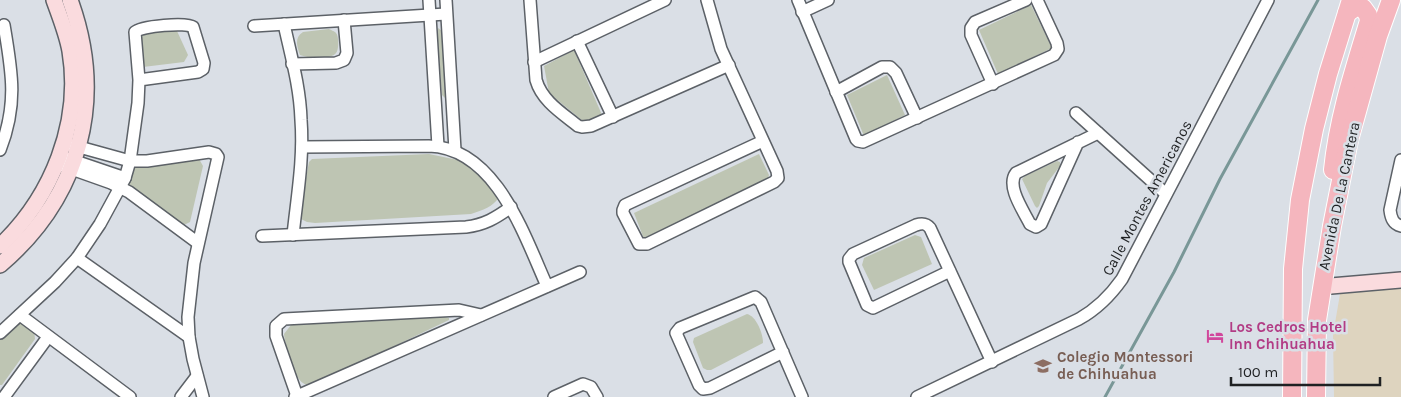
<svg xmlns="http://www.w3.org/2000/svg" width="1401" height="397" font-family="Karla,sans-serif">
<rect width="100%" height="100%" fill="#dadfe6"/>
<!-- commercial -->
<path fill="#ded4bf" d="M 1401,288 L 1401,397 L 1334,397 L 1333,335 L 1340,294 Z"/>
<!-- green -->
<g fill="#bec5b3">
<path d="M 1031,5 L 1052,48 L 998,74 L 979,30 Z"/>
<path d="M 438,28 L 442,31 L 446,92 L 445,98 L 442,95 L 437,33 Z"/>
<path d="M 172,29 L 177,31 L 188,55 L 184,62 L 143,67 L 138,34 Z"/>
<path d="M 329,29 C 329,29 336,32 336,33 C 339,36 339,50 336,53 C 331,60 307,58 300,55 C 297,46 294,38 303,32 Z"/>
<path d="M 574,50 L 602,115 L 584,122 L 549,93 L 544,66 Z"/>
<path d="M 887,75 L 905,115 L 864,136 L 847,95 Z"/>
<path d="M 429,154 L 458,160 L 474,168 L 499,197 C 493,207 483,210 471,214 L 315,223 L 307,222 L 301,219 L 300,210 L 309,162 L 312,159 Z"/>
<path d="M 759,154 L 769,175 L 767,182 L 644,239 L 634,213 Z"/>
<path d="M 198,157 L 203,166 L 190,222 L 180,227 L 129,188 L 127,183 L 131,167 Z"/>
<path d="M 1057,161 L 1060,162 L 1060,166 L 1047,183 L 1039,206 L 1037,208 L 1035,206 L 1022,179 L 1025,176 Z"/>
<path d="M 915,235 L 921,237 L 932,264 L 874,290 L 862,265 L 864,258 Z"/>
<path d="M 747,314 C 756,316 763,333 763,343 L 711,370 L 707,370 L 703,368 L 693,342 L 694,338 Z"/>
<path d="M 441,316 L 449,318 L 449,320 L 315,384 C 311,385 307,386 303,383 C 294,378 285,344 284,334 L 291,325 Z"/>
<path d="M 21,320 L 34,330 L 35,339 L 2,385 L 0,385 L 0,336 Z"/>
</g>
<g fill="none" stroke-linecap="round" stroke-linejoin="round">
<!-- stream -->
<path stroke="#799797" stroke-width="3" d="M 1105,397 L 1174,272 L 1220,179 L 1318,0"/>
<!-- street casing -->
<g stroke="#5c6167" stroke-width="14">
<g id="street">
<path d="M 429,0 L 438,146"/>
<path d="M 446,0 L 455,150"/>
<path d="M 530,0 L 536,80 C 542,101 562,113 578,126 L 582,127 L 591,126 L 729,65"/>
<path d="M 707,0 L 721,49 L 777,171 L 778,178 L 774,182 L 647,244 L 639,244 L 623,213 L 623,210 L 625,205 L 763,141"/>
<path d="M 798,0 L 856,139 L 858,141 L 863,142 L 1054,55 L 1058,49 L 1057,43 L 1037,0"/>
<path d="M 802,12 L 828,0"/>
<path d="M 284,24 C 291,56 300,87 301,120 C 304,158 297,197 293,235"/>
<path d="M 254,26 L 446,14"/>
<path d="M 577,41 L 613,117"/>
<path d="M 534,62 L 665,0"/>
<path d="M 292,64 L 336,63 L 344,60 L 347,53 L 344,20"/>
<path d="M 993,84 L 971,35 L 971,28 L 975,22 L 1026,0"/>
<path d="M 836,92 L 882,67 L 890,67 L 896,73 L 917,118"/>
<path d="M 1076,113 L 1166,194"/>
<path d="M 1078,142 L 1041,224 L 1036,227 L 1030,224 C 1023,210 1006,186 1016,173 L 1098,133"/>
<path d="M 72,145 L 130,161 L 147,161 L 209,152 L 216,154 L 218,157 L 194,263 L 188,317 L 189,337 L 193,359 L 203,397"/>
<path d="M 302,147 L 429,146 C 496,148 524,235 547,286"/>
<path d="M 0,150 C 18,104 12,72 4,25"/>
<path d="M 66,158 L 125,178"/>
<path d="M 1401,160 L 1390,210 C 1391,218 1393,224 1401,226"/>
<path d="M 63,166 L 111,183 L 129,192 L 198,243"/>
<path d="M 262,236 L 466,227 C 484,225 496,218 511,207"/>
<path d="M 77,258 L 189,337"/>
<path d="M 950,271 L 873,308 L 867,305 L 849,262 L 849,259 L 853,254 L 916,225 C 922,223 926,223 930,228 L 992,362"/>
<path d="M 20,315 L 130,397"/>
<path d="M 0,333 L 55,282 L 77,258 L 100,224 L 125,178 L 130,161 L 138,103 L 139,80 L 135,32 C 141,26 187,22 193,27 L 204,63 L 203,69 L 198,72 L 139,80"/>
<path d="M 783,352 L 710,388 L 703,389 L 699,385 L 676,333 L 680,328 L 755,297 L 761,302 L 802,397"/>
<path d="M 297,396 L 276,336 L 276,326 L 284,319 L 459,310 L 481,315"/>
<path d="M 4,397 L 48,337"/>
<path d="M 181,397 L 197,376"/>
<path d="M 295,397 L 580,272"/>
<path d="M 554,397 L 583,384 L 591,387 L 597,397"/>
<path d="M 917,397 L 1079,319 C 1097,309 1110,296 1122,279 L 1268,0"/>
</g>
</g>
<!-- secondary casing -->
<g stroke="#5c6167" stroke-width="18">
<g id="secondary">
<path d="M 0,246 C 52,197 82,123 70,51 C 67,34 60,17 54,0"/>
<path d="M 0,265 C 81,196 106,99 70,0"/>
<path d="M 1331,286 L 1401,280"/>
</g>
</g>
<!-- primary casing -->
<g stroke="#fff" stroke-width="20">
<g id="primary">
<path d="M 1333,170 C 1338,119 1354,70 1369,21 L 1368,15 L 1363,8 L 1356,7 L 1347,13"/>
<path d="M 1292,397 L 1293,269 L 1300,200 L 1314,129 L 1328,74 L 1351,0"/>
<path d="M 1316,397 L 1317,320 L 1332,226 L 1349,140 L 1378,36 L 1391,0"/>
</g>
</g>
<!-- street -->
<use href="#street" stroke="#fff" stroke-width="11"/>
<!-- secondary -->
<use href="#secondary" stroke="#fadbde" stroke-width="15"/>
<!-- primary -->
<use href="#primary" stroke="#f5b6be" stroke-width="18"/>
</g>
<!-- icons -->
<defs>
<g id="hotel-bare" transform="scale(1.35)"><path d="M-6-4.5h1.5V1H6V5H4.5V3h-9V5H-6ZM-4 0a1.8 1.8 0 1 1 3.6 0ZM.5 0V-2.5h3Q6-2.5 6 0Z" fill="#d1479c" stroke="#dadfe6" stroke-width="2.5" paint-order="stroke"/></g>
<g id="school-bare" transform="scale(1.35)"><path d="M0-5L7-2L0 1L-7-2ZM-4 1L0 2.5L4 1V4Q0 6-4 4Z" fill="#8d6e63" stroke="#dadfe6" stroke-width="2.5" paint-order="stroke"/></g>
</defs>
<g fill-rule="evenodd">
<use href="#hotel-bare" x="1215" y="336"/>
<use href="#school-bare" x="1043" y="366"/>
</g>
<g text-anchor="middle" dominant-baseline="central" stroke-width="5" stroke-linejoin="round" paint-order="stroke">
<!-- street labels -->
<g font-size="15" fill="#1f2123" stroke="#dadfe6">
<text transform="translate(1339 196) rotate(-78)">Avenida De La Cantera</text>
<text transform="translate(1147 198) rotate(-62)">Calle Montes Americanos</text>
</g>
<!-- hotel labels -->
<g font-size="15" font-weight="bold" fill="#b23c85" stroke="#dadfe6" text-anchor="start">
<text x="1229" y="327">Los Cedros Hotel<tspan x="1229" dy="17">Inn Chihuahua</tspan></text>
</g>
<!-- education labels -->
<g font-size="15" font-weight="bold" fill="#785e54" stroke="#dadfe6" text-anchor="start">
<text x="1057" y="357">Colegio Montessori<tspan x="1057" dy="17">de Chihuahua</tspan></text>
</g>
</g>
<!-- scale -->
<path d="M1231 377v8h149v-8" fill="none" stroke="#1f2123" stroke-width="2.5"/>
<text x="1238" y="377" font-size="15" fill="#1f2123" stroke="#dadfe6" stroke-width="4" paint-order="stroke">100 m</text>
</svg>
